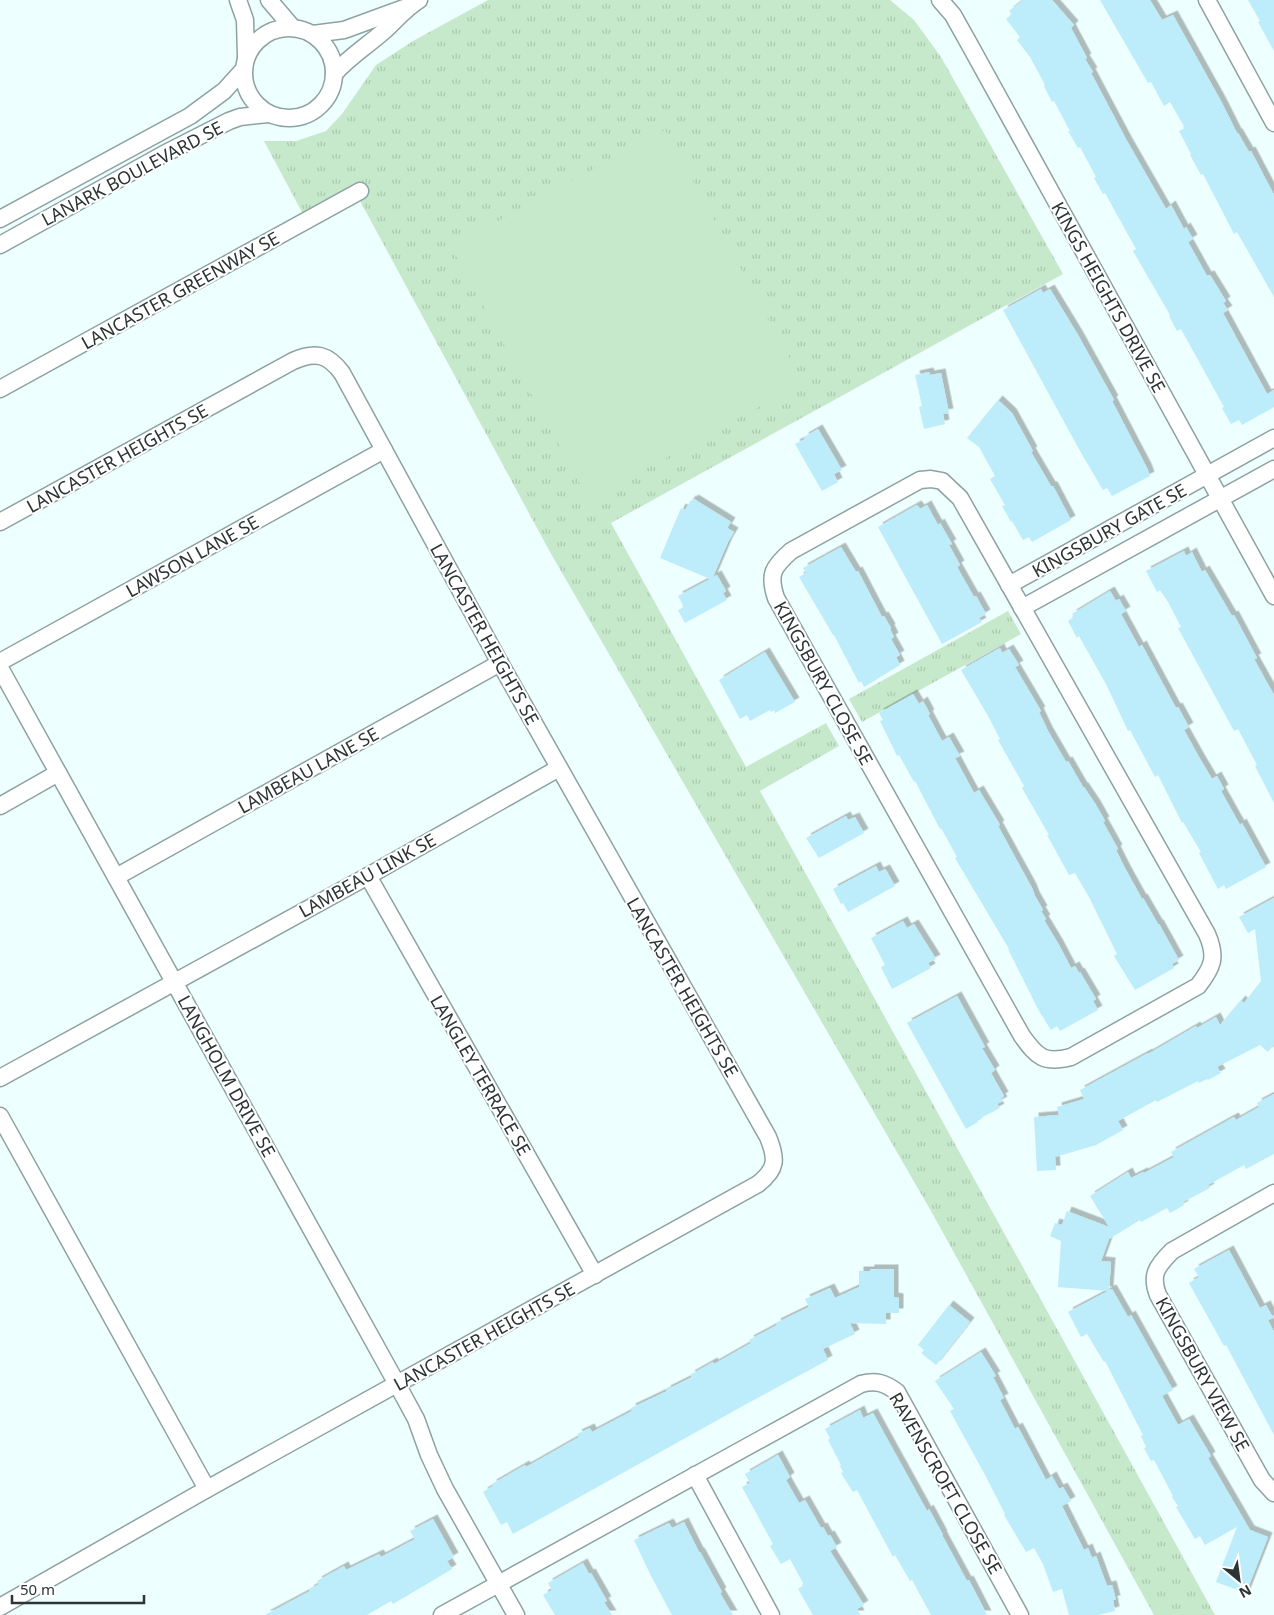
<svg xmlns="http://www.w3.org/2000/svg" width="1274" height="1615" font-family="'Noto Sans',sans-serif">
<defs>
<pattern id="park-tufts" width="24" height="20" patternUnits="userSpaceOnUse" patternTransform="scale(1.25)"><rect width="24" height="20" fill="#c7e9cb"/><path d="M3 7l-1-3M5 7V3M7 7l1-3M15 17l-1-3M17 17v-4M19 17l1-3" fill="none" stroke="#abc8af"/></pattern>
<filter id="shadow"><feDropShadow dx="4.5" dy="-4.5" stdDeviation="0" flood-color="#0004"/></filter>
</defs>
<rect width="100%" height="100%" fill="#edffff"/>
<!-- park -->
<g fill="url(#park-tufts)">
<path d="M 488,0 L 890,0 L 914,20 L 941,57 L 1063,274 L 611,523 L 746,767 L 826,723 L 839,746 L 760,791 L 1215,1615 L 1154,1615 L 931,1211 L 550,552 L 352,186 L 303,214 L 264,141 L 296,141 L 326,131 L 342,114 L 376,65 L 413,41 Z"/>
<path d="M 1008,611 L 1021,634 L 862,722 L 849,699 Z"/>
</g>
<!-- garden -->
<path fill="#c7e9cb" d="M 665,130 L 803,383 L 589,500 L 451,247 Z"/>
<!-- building -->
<g fill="#bdecfa" filter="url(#shadow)">
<path d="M 1023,0 L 1052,0 L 1074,25 L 1071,28 L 1087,58 L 1085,59 L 1093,72 L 1091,73 L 1127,141 L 1166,209 L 1171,205 L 1184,229 L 1186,227 L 1193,239 L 1188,242 L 1207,276 L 1210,275 L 1226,301 L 1223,303 L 1228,310 L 1223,313 L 1267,394 L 1274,390 L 1274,407 L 1242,425 L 1239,420 L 1231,424 L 1222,408 L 1224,407 L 1181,329 L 1177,331 L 1169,316 L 1170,315 L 1133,251 L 1136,249 L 1105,193 L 1103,194 L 1094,178 L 1096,177 L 1080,147 L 1078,148 L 1068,131 L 1070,131 L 1054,101 L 1052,102 L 1044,86 L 1045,85 L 1030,57 L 1017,40 L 1020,37 L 1006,19 L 1012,14 L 1009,11 Z"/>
<path d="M 1100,0 L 1150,0 L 1162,20 L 1173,15 L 1222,103 L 1237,133 L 1238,133 L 1249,152 L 1251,151 L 1274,195 L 1274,297 L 1237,232 L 1234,234 L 1203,174 L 1201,175 L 1190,155 L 1191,154 L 1179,131 L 1185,128 L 1170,102 L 1164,106 L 1151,82 L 1148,83 Z"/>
<path d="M 1248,0 L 1274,0 L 1274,51 L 1258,22 L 1260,21 Z"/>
<path d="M 1041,289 L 1043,293 L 1050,289 L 1078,335 L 1114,400 L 1112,401 L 1147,468 L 1150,476 L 1112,496 L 1107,488 L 1103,490 L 1080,451 L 1003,310 Z"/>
<path d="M 929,372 L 930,375 L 941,373 L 949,413 L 943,414 L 945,424 L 924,429 L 919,407 L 922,406 L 915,375 Z"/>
<path d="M 998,400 L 1012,413 L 1033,451 L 1031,452 L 1051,486 L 1053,486 L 1071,520 L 1032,542 L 1029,537 L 1023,540 L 1012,521 L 1011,522 L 1002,506 L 1005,505 L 990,479 L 995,476 L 979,447 L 967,438 Z"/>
<path d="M 818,429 L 842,470 L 834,474 L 838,482 L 822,491 L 795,444 L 805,439 L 804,437 Z"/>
<path d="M 694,499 L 731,522 L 727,528 L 734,532 L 728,542 L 713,577 L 717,575 L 726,591 L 723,593 L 727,600 L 685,623 L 678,610 L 684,607 L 678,596 L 710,579 L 660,558 L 681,508 L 685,510 L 691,500 L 692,501 Z"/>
<path d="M 917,505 L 920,509 L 927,505 L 938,525 L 940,523 L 952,544 L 949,545 L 960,565 L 957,567 L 974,597 L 976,596 L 986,614 L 979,618 L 982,622 L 942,644 L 878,527 Z"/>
<path d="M 841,547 L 856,572 L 858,571 L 882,617 L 884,616 L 891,628 L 890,629 L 894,637 L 891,639 L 900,655 L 896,657 L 900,665 L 864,687 L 861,681 L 859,683 L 834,635 L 833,635 L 799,577 L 806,573 L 803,568 Z"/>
<path d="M 1184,551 L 1186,556 L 1192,552 L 1202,572 L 1205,570 L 1232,616 L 1234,615 L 1257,658 L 1254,659 L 1274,695 L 1274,803 L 1255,766 L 1257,765 L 1238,729 L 1234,731 L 1178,628 L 1181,627 L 1168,602 L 1160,590 L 1157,592 L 1146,571 Z"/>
<path d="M 1110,591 L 1116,601 L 1119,599 L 1126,611 L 1121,614 L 1139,647 L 1142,645 L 1176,708 L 1178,707 L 1189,727 L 1184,730 L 1199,757 L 1212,779 L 1217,776 L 1224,789 L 1221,791 L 1240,825 L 1242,823 L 1266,867 L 1226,889 L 1224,885 L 1218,889 L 1199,853 L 1201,852 L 1183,822 L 1182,823 L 1158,775 L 1155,777 L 1130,730 L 1128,731 L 1107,686 L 1079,636 L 1077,638 L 1068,621 L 1074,617 L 1072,614 Z"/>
<path d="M 1000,648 L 1002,653 L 1009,649 L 1019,665 L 1015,667 L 1041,711 L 1039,712 L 1048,731 L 1066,762 L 1068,761 L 1083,787 L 1084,787 L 1096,805 L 1105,821 L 1103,822 L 1118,849 L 1116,850 L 1126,870 L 1142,899 L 1143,898 L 1158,924 L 1159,924 L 1179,960 L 1172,964 L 1174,968 L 1135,990 L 1114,956 L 1117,954 L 1090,899 L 1075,873 L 1069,875 L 1047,835 L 1049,835 L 1022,788 L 1024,786 L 998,740 L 1000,739 L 988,716 L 961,670 Z"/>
<path d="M 765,652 L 795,702 L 775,713 L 774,710 L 771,712 L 770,710 L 750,721 L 747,715 L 740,719 L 719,680 Z"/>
<path d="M 913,694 L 919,704 L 923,701 L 930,714 L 928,715 L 942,741 L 949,737 L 960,756 L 955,758 L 974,793 L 979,790 L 1000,825 L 998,826 L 1032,888 L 1035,896 L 1043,910 L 1041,911 L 1046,919 L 1044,920 L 1059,945 L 1071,968 L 1075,966 L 1079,973 L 1080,972 L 1096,999 L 1093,1001 L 1098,1010 L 1060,1031 L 1057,1026 L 1051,1030 L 1039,1011 L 1008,949 L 1009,949 L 955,858 L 957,857 L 941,828 L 940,829 L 915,781 L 914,782 L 899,755 L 897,756 L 880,721 L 883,720 L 879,713 Z"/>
<path d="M 846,816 L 848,820 L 855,817 L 864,833 L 819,858 L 806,838 Z"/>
<path d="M 876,866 L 879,872 L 885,869 L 886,870 L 895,886 L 848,912 L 843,903 L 841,904 L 833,889 Z"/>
<path d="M 1274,898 L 1274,1044 L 1268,1052 L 1260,1045 L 1217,1067 L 1221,1073 L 1208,1080 L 1207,1079 L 1199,1083 L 1198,1081 L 1157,1102 L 1156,1100 L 1118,1121 L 1123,1130 L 1096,1145 L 1055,1157 L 1056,1170 L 1037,1171 L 1034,1117 L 1059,1115 L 1057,1107 L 1084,1099 L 1080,1090 L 1148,1053 L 1148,1054 L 1196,1026 L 1197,1028 L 1216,1017 L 1220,1025 L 1241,1000 L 1244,1003 L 1261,981 L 1255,929 L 1248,933 L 1239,917 Z"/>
<path d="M 903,921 L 907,928 L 914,924 L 936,959 L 928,963 L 931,968 L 892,989 L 881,967 L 885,965 L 871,938 Z"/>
<path d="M 957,996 L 985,1047 L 982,1048 L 995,1070 L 991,1073 L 1004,1096 L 1001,1098 L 1003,1101 L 997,1104 L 1000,1108 L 977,1120 L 978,1122 L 966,1129 L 907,1023 Z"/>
<path d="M 1274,1094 L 1274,1154 L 1246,1169 L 1244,1165 L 1208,1185 L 1210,1188 L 1183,1202 L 1184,1205 L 1170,1213 L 1167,1208 L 1141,1222 L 1140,1220 L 1109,1239 L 1101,1261 L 1111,1262 L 1109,1290 L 1112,1289 L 1128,1317 L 1131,1315 L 1173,1390 L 1162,1396 L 1178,1425 L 1189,1419 L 1211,1456 L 1208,1458 L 1250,1530 L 1268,1537 L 1246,1593 L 1216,1582 L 1237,1527 L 1205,1545 L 1200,1536 L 1195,1539 L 1176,1507 L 1178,1506 L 1172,1497 L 1173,1496 L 1154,1460 L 1151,1461 L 1144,1448 L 1146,1447 L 1141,1436 L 1143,1435 L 1105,1361 L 1104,1362 L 1087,1334 L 1081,1337 L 1068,1312 L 1108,1291 L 1058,1287 L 1061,1241 L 1050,1236 L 1055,1223 L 1062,1225 L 1067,1211 L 1109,1227 L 1090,1196 L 1128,1172 L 1131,1178 L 1143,1172 L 1144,1173 L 1174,1157 L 1171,1152 L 1234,1117 L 1236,1120 L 1259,1107 L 1257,1103 Z"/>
<path d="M 1229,1250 L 1260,1308 L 1266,1305 L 1273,1318 L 1268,1320 L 1274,1332 L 1274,1435 L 1226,1345 L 1224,1346 L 1189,1283 L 1199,1277 L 1194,1269 Z"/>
<path d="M 870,1269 L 894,1269 L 894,1297 L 899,1298 L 899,1313 L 886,1313 L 886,1324 L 850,1323 L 855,1334 L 823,1349 L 828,1360 L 750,1402 L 513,1534 L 507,1522 L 501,1525 L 483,1492 L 493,1486 L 492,1484 L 525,1465 L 526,1467 L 579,1437 L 577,1434 L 590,1428 L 592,1432 L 632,1411 L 631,1408 L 667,1391 L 666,1390 L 692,1377 L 690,1375 L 713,1362 L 714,1364 L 751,1343 L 749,1340 L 777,1325 L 776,1323 L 809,1307 L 805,1299 L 830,1288 L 835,1298 L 859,1287 L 859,1271 L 870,1271 Z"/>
<path d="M 949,1305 L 970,1322 L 936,1365 L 921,1353 L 924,1350 L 918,1345 Z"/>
<path d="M 981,1352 L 996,1376 L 993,1377 L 1004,1398 L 1000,1400 L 1015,1429 L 1018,1427 L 1046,1480 L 1052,1476 L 1059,1489 L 1063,1487 L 1071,1501 L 1062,1506 L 1084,1550 L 1088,1548 L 1092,1558 L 1096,1556 L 1107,1586 L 1112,1585 L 1116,1600 L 1113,1600 L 1115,1611 L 1098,1615 L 1069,1615 L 1062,1589 L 1053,1592 L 1043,1564 L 1034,1548 L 1026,1552 L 1004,1515 L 1005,1514 L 984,1473 L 950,1411 L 954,1409 L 935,1381 Z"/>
<path d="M 860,1410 L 863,1418 L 873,1413 L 927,1511 L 929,1509 L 943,1535 L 942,1535 L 967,1581 L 969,1580 L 987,1615 L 931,1615 L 912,1580 L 910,1581 L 895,1555 L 893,1557 L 857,1490 L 853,1492 L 849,1486 L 841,1473 L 843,1472 L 840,1466 L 841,1465 L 828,1440 L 830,1438 L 825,1429 Z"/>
<path d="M 778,1455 L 790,1477 L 786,1480 L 799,1503 L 805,1500 L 821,1528 L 823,1527 L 828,1536 L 830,1535 L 837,1547 L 830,1551 L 864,1605 L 857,1609 L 860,1615 L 813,1615 L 798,1589 L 804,1585 L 790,1559 L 781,1564 L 770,1546 L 773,1544 L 742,1487 L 750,1483 L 745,1474 Z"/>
<path d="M 433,1519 L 454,1557 L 447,1561 L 452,1569 L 427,1584 L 393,1604 L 391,1601 L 367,1615 L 265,1615 L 310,1591 L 309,1590 L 319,1584 L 317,1581 L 344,1566 L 346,1570 L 379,1554 L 381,1557 L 415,1539 L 410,1531 Z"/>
<path d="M 684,1522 L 699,1552 L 700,1552 L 722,1592 L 720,1593 L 733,1615 L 672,1615 L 651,1576 L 634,1540 L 669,1523 L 672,1528 Z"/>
<path d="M 583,1563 L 589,1574 L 591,1573 L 607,1601 L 604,1602 L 612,1615 L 555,1615 L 543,1595 L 552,1590 L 548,1583 Z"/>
</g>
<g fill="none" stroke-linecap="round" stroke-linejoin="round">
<!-- street casing -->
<g stroke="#8da2a1" stroke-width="19">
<g id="street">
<path d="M 238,0 L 245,20 L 246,57"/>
<path d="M 269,0 L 292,27"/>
<path d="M 940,0 L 953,15 L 972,49 L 1274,596"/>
<path d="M 1207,0 L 1274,123"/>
<circle cx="289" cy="73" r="45"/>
<path d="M 313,34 L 344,30 L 404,8"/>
<path d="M 334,74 C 349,57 367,46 384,31 C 396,20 406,8 419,0"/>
<path d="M 0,219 L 190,116 L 224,91 L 243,70"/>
<path d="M 0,245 L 164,154 L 229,121 L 240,117 L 268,114"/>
<path d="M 0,389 L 360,191"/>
<path d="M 931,479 L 942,481 L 960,498 L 1207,934 C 1217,957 1213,967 1198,986 L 1071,1057 C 1044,1064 1037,1057 1022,1036 L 776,598 C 768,574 773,567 791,551 L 920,480 Z"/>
<path d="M 0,522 L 293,361 C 315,351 328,354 342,373 L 500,663 L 768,1137 C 777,1159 777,1169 758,1184 L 207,1489 L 0,1607"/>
<path d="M 1009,585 L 1274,438"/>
<path d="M 1022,608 L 1274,469"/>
<path d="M 0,662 L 384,450"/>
<path d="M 0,668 L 397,1384 L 416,1419 L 429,1455 L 445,1489 L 516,1615"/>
<path d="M 0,806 L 58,773"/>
<path d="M 368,876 L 595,1275"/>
<path d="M 116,877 L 500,663"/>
<path d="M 0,1078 L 368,876 L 559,768"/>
<path d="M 0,1116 L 207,1489"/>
<path d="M 1274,1193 L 1172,1251 C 1157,1266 1150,1275 1158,1295 L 1262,1480 L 1274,1493"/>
<path d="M 695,1475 L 771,1615"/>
<path d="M 442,1615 L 861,1384 C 876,1380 885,1383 897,1392 L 1020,1615"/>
</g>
</g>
<!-- street -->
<use href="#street" stroke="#fff" stroke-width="16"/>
</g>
<g text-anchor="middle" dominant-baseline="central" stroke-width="4" stroke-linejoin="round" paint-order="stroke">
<!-- street labels -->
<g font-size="18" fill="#2c3434" stroke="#fff">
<text transform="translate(132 173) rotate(-28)">LANARK BOULEVARD SE</text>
<text transform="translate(180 290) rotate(-29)">LANCASTER GREENWAY SE</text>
<text transform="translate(1109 297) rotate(61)">KINGS HEIGHTS DRIVE SE</text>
<text transform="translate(117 458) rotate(-29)">LANCASTER HEIGHTS SE</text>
<text transform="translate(1109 530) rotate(-29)">KINGSBURY GATE SE</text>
<text transform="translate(192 556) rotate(-29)">LAWSON LANE SE</text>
<text transform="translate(485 634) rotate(61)">LANCASTER HEIGHTS SE</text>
<text transform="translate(824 683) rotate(61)">KINGSBURY CLOSE SE</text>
<text transform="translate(308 770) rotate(-29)">LAMBEAU LANE SE</text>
<text transform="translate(367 875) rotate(-29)">LAMBEAU LINK SE</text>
<text transform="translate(683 987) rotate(60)">LANCASTER HEIGHTS SE</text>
<text transform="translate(481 1075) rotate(60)">LANGLEY TERRACE SE</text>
<text transform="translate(227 1076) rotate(61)">LANGHOLM DRIVE SE</text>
<text transform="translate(484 1336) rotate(-29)">LANCASTER HEIGHTS SE</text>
<text transform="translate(1203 1374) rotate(61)">KINGSBURY VIEW SE</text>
<text transform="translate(946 1483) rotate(60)">RAVENSCROFT CLOSE SE</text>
</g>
</g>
<!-- north arrow -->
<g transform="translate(1239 1580) rotate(151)" stroke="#ffffff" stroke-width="4" paint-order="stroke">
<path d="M0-4L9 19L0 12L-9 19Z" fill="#2c3434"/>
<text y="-8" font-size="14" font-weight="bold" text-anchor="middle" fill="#2c3434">N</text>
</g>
<!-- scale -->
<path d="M12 1595v8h132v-8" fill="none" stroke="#2c3434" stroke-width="2.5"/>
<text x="20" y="1595" font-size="15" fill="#2c3434" stroke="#ffffff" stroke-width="4" paint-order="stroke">50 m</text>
</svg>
